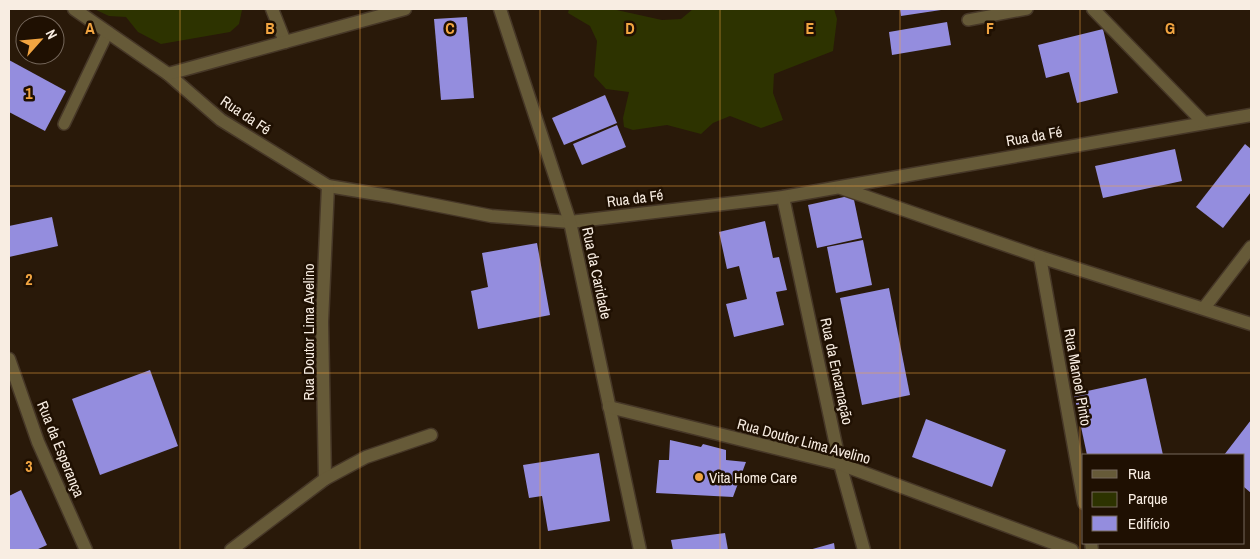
<svg xmlns="http://www.w3.org/2000/svg" width="1260" height="559" font-family="'Archivo Narrow',sans-serif">
<rect width="100%" height="100%" fill="#291909"/>
<!-- green -->
<g fill="#2d3300">
<path d="M 94,9 L 242,9 L 242,10 L 239,24 L 230,32 L 161,44 L 138,32 L 126,17 L 109,16 Z"/>
<path d="M 569,9 L 612,9 L 662,20 L 681,19 L 693,9 L 834,9 L 837,19 L 833,51 L 774,74 L 773,93 L 783,120 L 761,128 L 730,116 L 713,123 L 701,134 L 667,125 L 633,130 L 624,127 L 623,118 L 629,92 L 606,89 L 594,76 L 597,41 L 590,26 L 568,13 Z"/>
</g>
<!-- building -->
<g fill="#948dde">
<path d="M 900,9 L 941,9 L 941,10 L 901,16 Z"/>
<path d="M 467,17 L 474,98 L 441,100 L 434,19 Z"/>
<path d="M 947,22 L 951,45 L 892,55 L 889,32 Z"/>
<path d="M 1103,29 L 1118,93 L 1077,103 L 1069,72 L 1046,78 L 1038,45 Z"/>
<path d="M 9,60 L 66,91 L 45,131 L 9,112 Z"/>
<path d="M 605,95 L 617,123 L 564,145 L 552,118 Z"/>
<path d="M 617,125 L 626,147 L 582,165 L 573,144 Z"/>
<path d="M 1245,144 L 1251,149 L 1251,192 L 1223,228 L 1196,207 Z"/>
<path d="M 1175,149 L 1182,181 L 1103,198 L 1095,166 Z"/>
<path d="M 853,195 L 862,238 L 817,248 L 808,205 Z"/>
<path d="M 52,217 L 58,246 L 9,257 L 9,226 Z"/>
<path d="M 765,221 L 773,258 L 779,257 L 787,290 L 776,292 L 784,325 L 734,337 L 726,304 L 747,299 L 739,266 L 727,269 L 719,232 Z"/>
<path d="M 863,240 L 872,285 L 836,293 L 827,247 Z"/>
<path d="M 537,243 L 550,315 L 478,329 L 471,291 L 488,287 L 482,253 Z"/>
<path d="M 889,288 L 910,395 L 862,405 L 840,298 Z"/>
<path d="M 150,370 L 178,446 L 100,475 L 72,399 Z"/>
<path d="M 1146,378 L 1163,455 L 1087,455 L 1074,394 Z"/>
<path d="M 926,419 L 1006,450 L 992,487 L 912,457 Z"/>
<path d="M 1251,420 L 1251,493 L 1244,487 L 1244,455 L 1224,455 Z"/>
<path d="M 670,440 L 701,447 L 703,444 L 726,450 L 726,460 L 746,462 L 733,497 L 656,493 L 659,460 L 669,460 Z"/>
<path d="M 599,453 L 610,521 L 548,531 L 542,496 L 529,498 L 523,465 Z"/>
<path d="M 21,490 L 47,545 L 36,550 L 9,550 L 9,496 Z"/>
<path d="M 725,533 L 728,550 L 673,550 L 671,540 Z"/>
<path d="M 834,543 L 835,550 L 809,550 Z"/>
</g>
<g fill="none" stroke-linecap="round" stroke-linejoin="round">
<!-- lane casing -->
<g stroke="#463727" stroke-width="14">
<g id="lane">
<path d="M 968,20 L 1027,9"/>
<path d="M 64,124 L 108,32"/>
</g>
</g>
<!-- street casing -->
<g stroke="#463727" stroke-width="15">
<g id="street">
<path d="M 74,9 L 168,74 L 221,120 L 328,186 L 389,196 L 491,216 L 570,222 L 783,197 L 1251,115"/>
<path d="M 272,9 L 285,42"/>
<path d="M 500,9 L 570,222 L 640,550"/>
<path d="M 1093,9 L 1203,122"/>
<path d="M 168,74 L 405,9"/>
<path d="M 841,188 L 1040,257 L 1251,324"/>
<path d="M 783,197 L 840,464 L 864,550"/>
<path d="M 1040,257 L 1084,503"/>
<path d="M 1204,308 L 1251,247"/>
<path d="M 9,359 L 38,442 L 86,550"/>
<path d="M 609,407 L 840,464 L 1072,550"/>
<path d="M 325,479 L 322,322 L 328,186"/>
<path d="M 1091,543 L 1092,550"/>
<path d="M 231,550 L 325,479 L 366,457 L 431,435"/>
</g>
</g>
<!-- lane -->
<use href="#lane" stroke="#665a38" stroke-width="11"/>
<!-- street -->
<use href="#street" stroke="#665a38" stroke-width="12"/>
</g>
<!-- grid -->
<path fill="none" stroke="#f2a541" stroke-width="1" stroke-opacity="0.55" d="M 180,9 L 180,550M 360,9 L 360,550M 540,9 L 540,550M 720,9 L 720,550M 900,9 L 900,550M 1080,9 L 1080,550M 9,186 L 1251,186M 9,373 L 1251,373"/>
<!-- markers -->
<circle fill="#f2a541" stroke="#1f1002" stroke-width="2" cx="699" cy="477" r="5"/>
<g text-anchor="middle" dominant-baseline="central" stroke-width="5" stroke-linejoin="round" paint-order="stroke">
<!-- street labels -->
<g font-size="15" fill="#f8ede2" stroke="#1f1002">
<text transform="translate(246 115) rotate(34)">Rua da Fé</text>
<text transform="translate(1034 136) rotate(-10)">Rua da Fé</text>
<text transform="translate(635 198) rotate(-7)">Rua da Fé</text>
<text transform="translate(597 273) rotate(78)">Rua da Caridade</text>
<text transform="translate(308 332) rotate(-90)">Rua Doutor Lima Avelino</text>
<text transform="translate(837 371) rotate(78)">Rua da Encarnação</text>
<text transform="translate(1078 377) rotate(80)">Rua Manoel Pinto</text>
<text transform="translate(804 441) rotate(15)">Rua Doutor Lima Avelino</text>
<text transform="translate(61 449) rotate(68)">Rua da Esperança</text>
</g>
<!-- poi labels -->
<g font-size="15" fill="#f8ede2" stroke="#1f1002" text-anchor="start">
<text x="709" y="477">Vita Home Care</text>
</g>
</g>
<g font-size="16" text-anchor="middle" font-weight="bold" fill="#f2a541" stroke="#1f1002" stroke-width="5" stroke-linejoin="round" paint-order="stroke">
<text x="90" y="34">A</text>
<text x="270" y="34">B</text>
<text x="450" y="34">C</text>
<text x="630" y="34">D</text>
<text x="810" y="34">E</text>
<text x="990" y="34">F</text>
<text x="1170" y="34">G</text>
<text x="29" y="99">1</text>
<text x="29" y="285">2</text>
<text x="29" y="472">3</text>
</g>
<!-- border -->
<rect width="1260" height="559" fill="none" stroke="#f8ede2" stroke-width="20"/>
<!-- legend -->
<rect x="1082" y="454" width="162" height="90" fill="#1f1002" stroke="#76685c"/>
<rect x="1092" y="470" width="25" height="8" fill="#665a38" stroke="#76685c"/>
<text x="1128" y="479" font-size="15" fill="#f8ede2">Rua</text>
<rect x="1092" y="492" width="25" height="15" fill="#2d3300" stroke="#76685c"/>
<text x="1128" y="504" font-size="15" fill="#f8ede2">Parque</text>
<rect x="1092" y="516" width="25" height="15" fill="#948dde" stroke="#76685c"/>
<text x="1128" y="529" font-size="15" fill="#f8ede2">Edifício</text>
<!-- north arrow -->
<g transform="translate(40 40) rotate(63)"><circle r="24" fill="#1f1002" stroke="#76685c"/>
<path d="M0-4L9 19L0 12L-9 19Z" fill="#f2a541"/>
<text y="-8" font-size="14" font-weight="bold" text-anchor="middle" fill="#f8ede2">N</text>
</g>
</svg>
